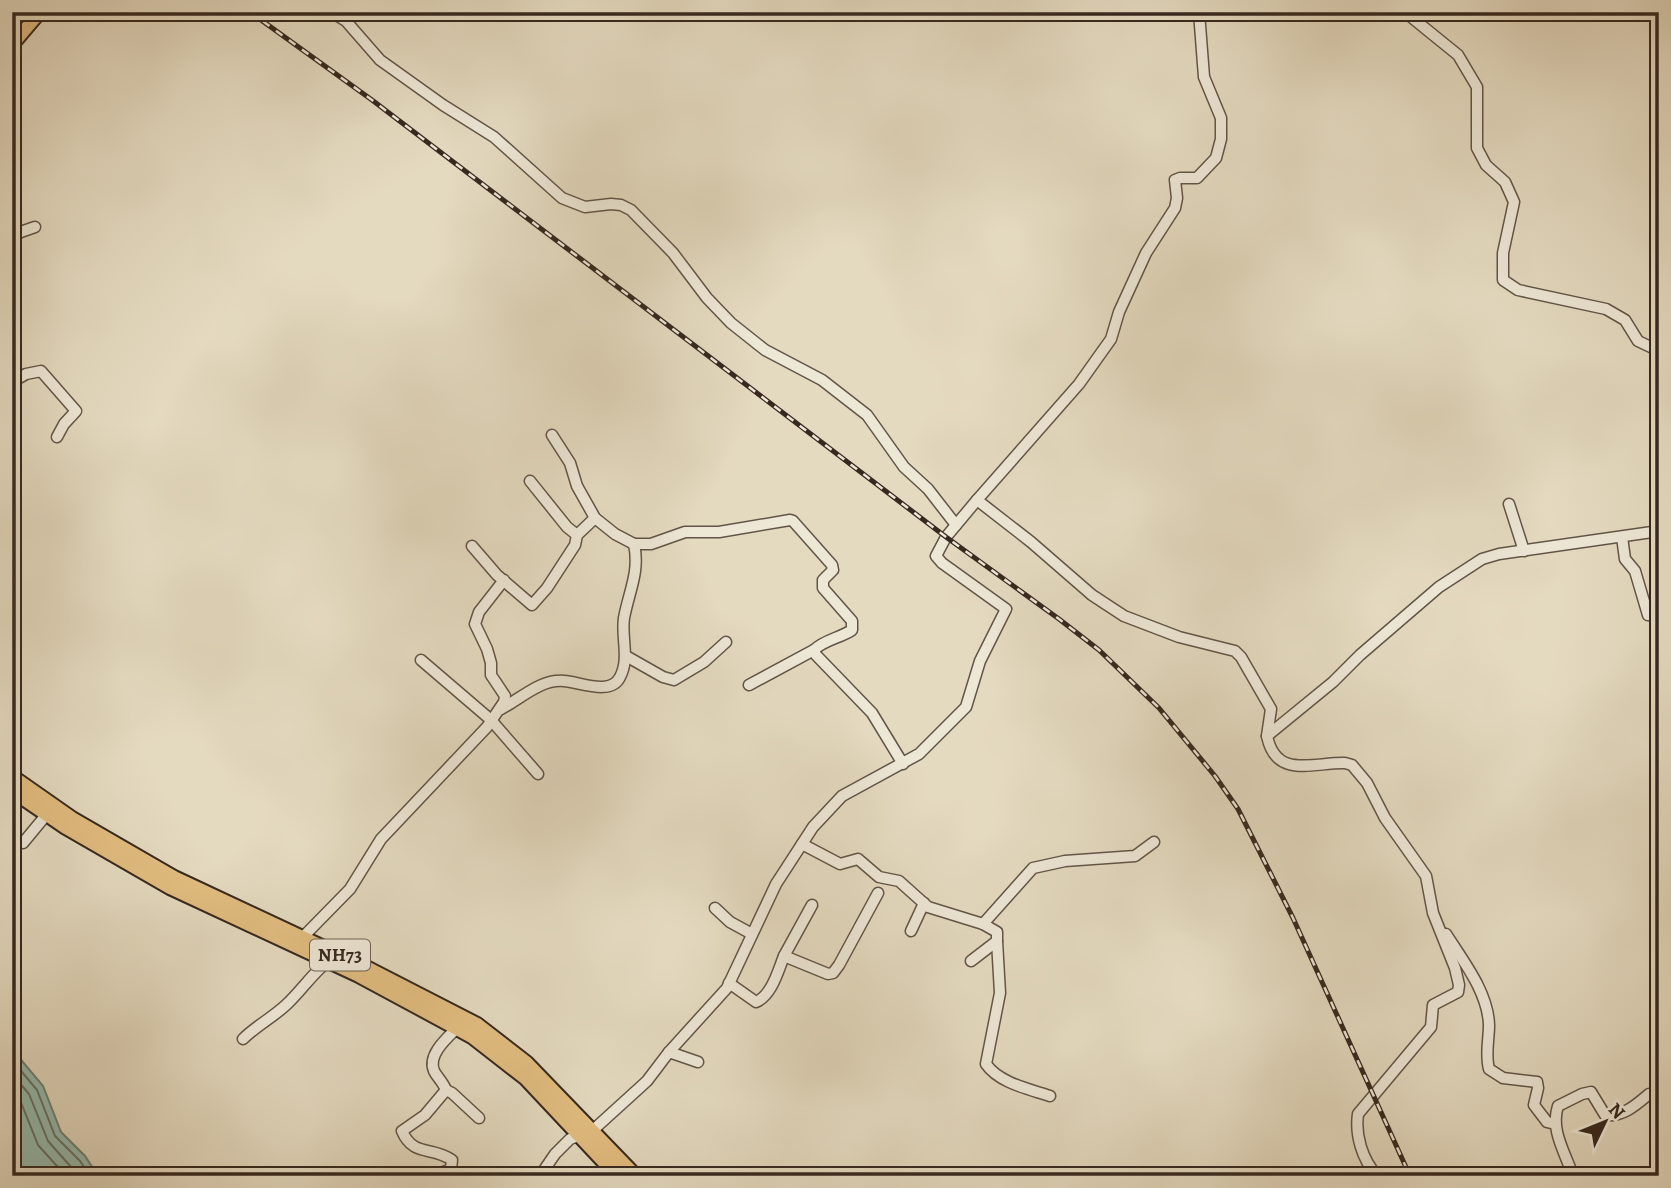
<svg xmlns="http://www.w3.org/2000/svg" width="1671" height="1188" font-family="Alegreya,serif">
<rect width="100%" height="100%" fill="#e4dac0"/>
<filter id="stains"><feTurbulence type="fractalNoise" baseFrequency=".00286" numOctaves="4"/><feColorMatrix values="0 0 0 0 .2 0 0 0 0 .09 0 0 0 0 .02 0 0 0 .5 -.17"/></filter>
<radialGradient id="worn" r=".72"><stop offset=".6" stop-color="#630" stop-opacity="0"/><stop offset="1" stop-color="#630" stop-opacity=".3"/></radialGradient>
<!-- water -->
<path fill="#96bbae" stroke="#708175" stroke-width="2" d="M 12,1049 L 43,1086 L 61,1132 L 85,1156 L 98,1176 L 12,1176 Z"/>
<g fill="none" stroke-linecap="round" stroke-linejoin="round">
<!-- shore -->
<g stroke="#667266" stroke-width="2">
<path d="M 12,1060 L 37,1090 L 55,1136 L 80,1161 L 90,1176"/>
<path d="M 12,1074 L 29,1094 L 48,1141 L 79,1176"/>
<path d="M 12,1090 L 20,1100 L 38,1145 L 66,1176"/>
</g>
<!-- minor casing -->
<g stroke="#625547" stroke-width="13">
<g id="minor">
<path d="M 331,12 L 346,21 L 380,60 L 443,105 L 494,137 L 562,198 L 585,207 L 611,204 L 621,205 L 631,210 L 673,253 L 707,298 L 731,323 L 765,350 L 822,380 L 867,415 L 904,467 L 928,489 L 956,525"/>
<path d="M 1199,12 L 1204,77 L 1221,118 L 1221,139 L 1216,158 L 1197,178 L 1180,178 L 1175,180 L 1177,198 L 1175,208 L 1146,253 L 1119,312 L 1111,339 L 1079,384 L 977,500 L 1031,542 L 1092,595 L 1124,616 L 1179,637 L 1235,651 L 1241,657 L 1271,709 L 1267,736 L 1333,682 L 1360,655 L 1439,587 L 1482,559 L 1499,554 L 1659,531"/>
<path d="M 1405,12 L 1458,55 L 1477,87 L 1477,148 L 1486,165 L 1505,182 L 1514,202 L 1503,253 L 1503,280 L 1518,290 L 1606,309 L 1625,320 L 1638,341 L 1659,351"/>
<path d="M 12,220 L 19,233"/>
<path d="M 12,235 L 35,227"/>
<path d="M 12,382 L 26,374 L 41,371 L 76,411 L 64,424 L 57,437"/>
<path d="M 552,435 L 570,463 L 577,486 L 595,518 L 615,534 L 634,544 L 651,544 L 685,532 L 719,532 L 790,520 L 793,521 L 832,565 L 833,570 L 823,580 L 823,588 L 852,621 L 852,630 C 840,638 824,640 814,650 L 816,655 L 872,713 L 903,764"/>
<path d="M 530,481 L 567,527 L 577,535"/>
<path d="M 1509,504 L 1524,551"/>
<path d="M 1622,537 L 1625,559 L 1635,571 L 1648,615 L 1659,616"/>
<path d="M 472,546 L 497,575 L 532,605 L 547,588 L 575,545 L 577,535 L 595,518"/>
<path d="M 626,656 L 663,677 L 674,680 L 704,662 L 726,642"/>
<path d="M 421,660 L 491,720 L 538,774"/>
<path d="M 749,685 L 814,650"/>
<path d="M 501,709 C 522,698 540,679 564,681 C 580,682 611,696 620,677 C 630,658 621,638 624,618 C 629,591 640,572 634,544"/>
<path d="M 1267,736 C 1276,780 1314,762 1345,763 L 1352,765 L 1367,783 L 1385,818 L 1426,876 L 1433,913 L 1455,968 L 1459,985 L 1458,992 L 1433,1005 L 1431,1027 L 1358,1114 C 1355,1135 1362,1159 1377,1176"/>
<path d="M 23,843 L 47,814"/>
<path d="M 802,844 L 840,864 L 858,859 L 879,877 L 899,881 L 928,907 L 983,924 L 997,932 L 997,941 L 971,961"/>
<path d="M 715,908 L 730,922 L 752,934"/>
<path d="M 983,924 L 1033,868 L 1065,861 L 1135,856 L 1154,842"/>
<path d="M 911,931 L 924,903"/>
<path d="M 1446,934 C 1463,961 1488,992 1489,1025 C 1489,1040 1485,1054 1489,1069 L 1503,1078 L 1537,1082 L 1538,1088 L 1534,1105 L 1547,1122 L 1555,1124"/>
<path d="M 302,938 L 350,889 L 381,839 L 487,727 L 504,702 L 505,696 L 491,675 L 491,663 L 487,649 L 475,624 L 479,612 L 504,580"/>
<path d="M 997,941 L 1000,993 L 986,1064 C 999,1083 1029,1089 1050,1096"/>
<path d="M 784,956 L 812,905"/>
<path d="M 729,983 L 756,1002 C 772,995 778,971 784,956 L 828,974 L 833,973 L 839,965 L 878,893"/>
<path d="M 243,1039 C 256,1026 272,1018 286,1005 C 301,991 312,974 328,961"/>
<path d="M 669,1052 L 698,1062"/>
<path d="M 446,1090 L 452,1093 L 479,1118"/>
<path d="M 433,1176 L 451,1169 L 452,1160 C 432,1146 413,1157 402,1131 L 425,1115 L 446,1090 C 443,1082 437,1077 434,1071 C 427,1055 447,1038 457,1028"/>
<path d="M 540,1176 L 555,1154 L 570,1139 L 592,1131 L 647,1081 L 669,1052 L 727,988 L 776,884 L 813,827 L 842,796 L 919,754 L 966,707 L 980,661 L 1006,609 L 942,563 L 936,556 L 946,537 L 977,500"/>
<path d="M 1573,1176 C 1565,1152 1550,1130 1558,1106 L 1582,1094 L 1591,1092 L 1605,1115 C 1623,1117 1636,1105 1649,1094"/>
</g>
</g>
<!-- major casing -->
<g stroke="#37291f" stroke-width="16">
<path id="major" d="M 12,45 L 40,12"/>
</g>
<!-- highway casing -->
<g stroke="#37291f" stroke-width="18">
<g id="highway">
<path d="M 12,777 L 72,819 L 174,878 L 364,967 L 477,1025 L 526,1063 L 635,1176"/>
<path d="M 12,790 L 66,827 L 170,887 L 359,975 L 472,1036 L 526,1078 L 618,1176"/>
</g>
</g>
<!-- minor -->
<use href="#minor" stroke="#ede7d6" stroke-width="10"/>
<!-- major -->
<use href="#major" stroke="#e2bd80" stroke-width="12"/>
<!-- highway -->
<use href="#highway" stroke="#e2bd80" stroke-width="14"/>
<!-- rail casing -->
<g stroke="#37291f" stroke-width="5">
<path id="rail" d="M 250,12 L 372,100 L 946,537 L 1059,619 L 1099,650 L 1159,708 L 1215,776 L 1238,809 L 1293,918 L 1410,1176"/>
</g>
<!-- rail -->
<use href="#rail" stroke="#ede7d6" stroke-width="2.5" stroke-dasharray="8" stroke-linecap="butt"/>
</g>
<g text-anchor="middle" dominant-baseline="central" stroke-width="5" stroke-linejoin="round" paint-order="stroke">
<!-- shield labels -->
<rect fill="#ede7d6" stroke="#6e6256" stroke-width="2" x="310" y="939.5" width="60" height="31" rx="5"/>
<g font-size="19" font-weight="bold" fill="#37291f">
<text x="340" y="955">NH73</text>
</g>
</g>
<!-- margin -->
<rect width="1671" height="1188" fill="none" stroke="#e4dac0" stroke-width="42"/>
<rect x="14" y="14" width="1643" height="1160" fill="none" stroke="#37291f" stroke-width="3.5"/>
<rect x="21" y="21" width="1629" height="1146" fill="none" stroke="#37291f" stroke-width="2"/>
<!-- north arrow -->
<g transform="translate(1605 1122) rotate(47)" stroke="#ede7d6" stroke-width="5" paint-order="stroke">
<path d="M0-5L12 26L0 18L-12 26Z" fill="#37291f"/>
<text y="-10" font-size="19" font-weight="bold" text-anchor="middle" fill="#37291f">N</text>
</g>
<rect width="100%" height="100%" filter="url(#stains)"/>
<rect width="100%" height="100%" fill="url(#worn)"/>
</svg>
